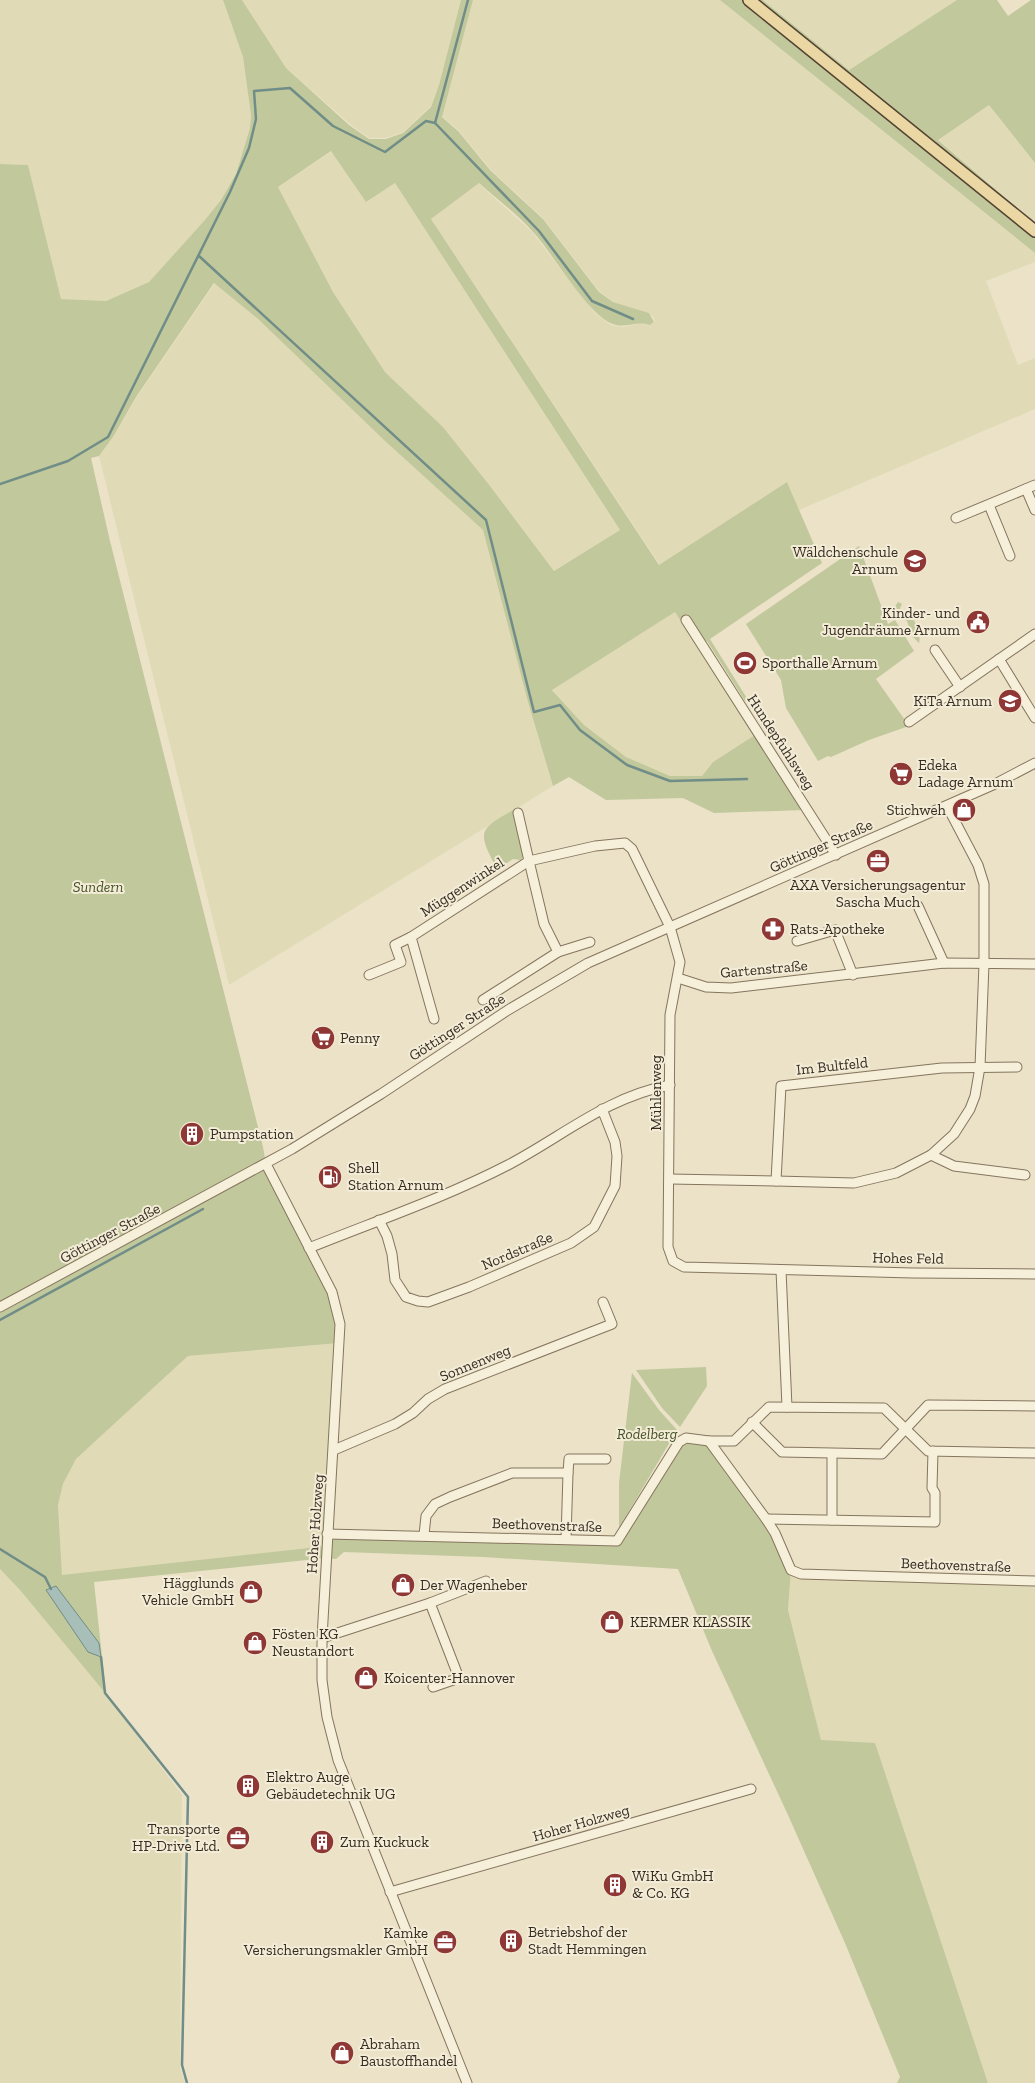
<svg xmlns="http://www.w3.org/2000/svg" width="1035" height="2083" font-family="'Zilla Slab',serif">
<rect width="100%" height="100%" fill="#ebe2c8"/>
<!-- farmland -->
<g fill="#e0dbb6">
<path d="M 0,0 L 223,0 L 243,57 L 251,115 L 250,128 L 236,174 L 221,200 L 204,221 L 149,282 L 106,301 L 61,299 L 28,165 L 0,164 Z"/>
<path d="M 242,0 L 461,0 L 439,85 L 431,106 L 403,132 L 386,138 L 369,138 L 350,124 L 286,68 Z"/>
<path d="M 473,0 L 720,0 L 1035,253 L 1035,262 L 986,281 L 1018,365 L 1035,358 L 1035,409 L 799,510 L 787,482 L 660,565 L 431,219 L 478,183 L 532,232 L 595,313 L 611,325 L 623,327 L 643,323 L 650,325 L 655,322 L 654,318 L 649,313 L 613,302 L 599,291 L 543,218 L 491,170 L 460,132 L 442,116 Z"/>
<path d="M 764,0 L 957,0 L 849,70 Z"/>
<path d="M 989,105 L 1035,163 L 1035,223 L 938,139 Z"/>
<path d="M 332,151 L 366,202 L 395,183 L 620,530 L 554,571 L 490,486 L 443,427 L 385,372 L 333,292 L 278,187 Z"/>
<path d="M 215,283 L 257,318 L 385,441 L 483,530 L 528,702 L 553,786 L 229,985 L 99,456 L 113,437 L 136,398 Z"/>
<path d="M 675,612 L 755,735 L 713,762 L 702,776 L 670,776 L 626,757 L 584,725 L 552,689 Z"/>
<path d="M 339,1343 L 326,1546 L 62,1576 L 58,1505 L 63,1484 L 76,1459 L 188,1356 Z"/>
<path d="M 0,1569 L 20,1590 L 106,1694 L 182,1795 L 180,2068 L 185,2083 L 0,2083 Z"/>
<path d="M 791,1570 L 1035,1581 L 1035,2083 L 988,2083 L 894,1800 L 821,1740 L 788,1610 Z"/>
</g>
<!-- green -->
<g fill="#c1c89c" fill-rule="evenodd">
<path d="M 223,0 L 242,0 L 286,68 L 349,125 L 369,139 L 386,139 L 403,133 L 431,107 L 439,85 L 461,0 L 473,0 L 442,117 L 459,132 L 490,170 L 543,219 L 599,292 L 613,302 L 649,313 L 654,322 L 650,325 C 637,320 626,329 613,324 C 588,316 553,253 533,232 C 517,214 497,199 479,183 L 431,219 L 659,565 L 787,482 L 822,563 L 710,639 L 748,700 L 745,701 L 707,641 L 697,646 L 675,612 L 552,690 L 584,725 L 626,757 L 670,776 L 702,776 L 713,762 L 755,735 L 805,810 L 714,813 L 683,798 L 606,800 L 569,777 L 553,786 L 528,702 L 483,530 L 385,441 L 257,318 L 214,283 L 136,397 L 113,437 L 99,456 L 91,458 L 110,541 L 263,1147 L 266,1164 L 332,1292 L 339,1343 L 188,1356 L 76,1459 L 63,1484 L 58,1505 L 62,1575 L 326,1546 L 327,1534 L 617,1541 L 679,1442 L 709,1441 L 766,1519 L 791,1570 L 788,1610 L 821,1740 L 875,1743 L 988,2083 L 897,2083 L 900,2077 L 845,1943 L 788,1815 L 712,1651 L 678,1569 L 483,1557 L 344,1552 L 336,1559 L 326,1558 L 94,1582 L 106,1694 L 20,1590 L 0,1569 L 0,164 L 28,165 L 61,299 L 106,301 L 149,282 L 204,221 L 221,200 L 236,174 L 250,128 L 251,115 L 243,57 ZM 331,151 L 366,202 L 395,183 L 620,530 L 554,571 L 490,486 L 443,427 L 385,372 L 333,292 L 278,187 Z"/>
<path d="M 720,0 L 763,0 L 849,70 L 957,0 L 997,0 L 1008,16 L 1031,0 L 1035,0 L 1035,163 L 989,105 L 938,140 L 1035,223 L 1035,253 Z"/>
<path d="M 859,546 L 888,624 L 895,620 L 914,651 L 876,679 L 907,723 L 911,727 L 906,727 L 869,740 L 831,757 L 828,756 L 818,761 L 786,708 L 781,680 L 746,624 Z"/>
<path d="M 898,602 L 902,604 L 900,608 L 904,614 C 915,615 922,633 919,643 L 912,636 L 907,621 L 895,614 L 894,608 Z"/>
<path d="M 515,809 L 525,853 L 521,860 L 513,859 L 497,869 C 477,831 478,830 515,809 Z"/>
<path d="M 706,1367 L 707,1386 L 680,1427 L 662,1408 L 636,1370 Z"/>
<path d="M 632,1373 L 659,1410 L 677,1430 L 619,1528 L 619,1483 Z"/>
</g>
<!-- water -->
<path fill="#a8bfb9" stroke="#708d87" d="M 56,1586 L 99,1643 L 101,1657 L 88,1652 L 46,1590 Z"/>
<g fill="none" stroke-linecap="round" stroke-linejoin="round">
<!-- stream -->
<g stroke="#708d87" stroke-width="2.5">
<path d="M 435,123 L 468,0"/>
<path d="M 199,256 L 486,520 L 534,712 L 560,705 L 580,730 L 627,765 L 670,781 L 747,779"/>
<path d="M 0,484 L 68,461 L 108,437 L 230,192 L 249,148 L 256,119 L 254,91 L 290,88 L 333,126 L 385,152 L 426,121 L 435,123 L 539,231 L 592,301 L 633,319"/>
<path d="M 0,1320 L 203,1209"/>
<path d="M 0,1549 L 45,1577 L 51,1589"/>
<path d="M 101,1657 L 105,1693 L 188,1797 L 182,2065 L 187,2083"/>
</g>
<!-- minor casing -->
<g stroke="#85755e" stroke-width="11">
<g id="minor">
<path d="M 1026,489 L 1035,510"/>
<path d="M 989,505 L 1010,556"/>
<path d="M 956,518 L 1035,485"/>
<path d="M 686,620 L 836,855"/>
<path d="M 935,650 L 960,687"/>
<path d="M 999,659 L 1035,718"/>
<path d="M 909,722 L 1035,634"/>
<path d="M 918,906 L 944,963"/>
<path d="M 797,941 L 835,930 L 853,975"/>
<path d="M 558,952 L 590,942"/>
<path d="M 369,975 L 401,962 L 395,945 L 411,937"/>
<path d="M 678,978 L 706,987 L 731,988 L 944,963 L 1035,964"/>
<path d="M 483,1000 L 558,952 L 544,924 L 529,861 L 595,846 L 625,843 L 632,849 L 670,927 L 680,962 L 670,1015 L 668,1247 L 673,1261 L 684,1267 L 913,1273 L 1035,1274"/>
<path d="M 434,1019 L 411,937 L 529,861 L 518,813"/>
<path d="M 931,1155 L 954,1166 L 1025,1175"/>
<path d="M 266,1164 L 332,1292 L 340,1324 L 322,1638 L 322,1680 L 327,1717 L 338,1760 L 467,2083"/>
<path d="M 670,1179 L 776,1181 L 781,1086 L 942,1068 L 1017,1067"/>
<path d="M 776,1181 L 854,1183 L 896,1173 L 931,1155 L 954,1134 L 970,1109 L 975,1096 L 980,1067 L 984,964 L 984,884 L 978,865 L 947,806"/>
<path d="M 379,1220 L 387,1236 L 392,1254 L 395,1280 L 406,1297 L 418,1301 L 428,1302 L 469,1287 L 571,1243 L 594,1227 L 615,1186 L 617,1156 L 615,1142 L 602,1109"/>
<path d="M 309,1248 C 376,1221 444,1198 508,1165 C 563,1136 607,1097 670,1085"/>
<path d="M 781,1270 L 787,1407"/>
<path d="M 0,1307 L 292,1149 L 381,1094 L 508,1010 L 588,963 L 993,785 L 1035,763"/>
<path d="M 752,1422 L 782,1452 L 882,1454 L 928,1405 L 1035,1406"/>
<path d="M 709,1441 L 766,1519 L 775,1533 L 791,1570 L 801,1574 L 1035,1581"/>
<path d="M 334,1450 L 395,1424 L 413,1413 L 428,1399 L 445,1389 L 612,1324 L 603,1302"/>
<path d="M 568,1473 L 569,1459 L 606,1459"/>
<path d="M 766,1519 L 935,1522 L 935,1493 L 932,1488 L 933,1451"/>
<path d="M 832,1520 L 832,1454"/>
<path d="M 327,1534 L 617,1541 L 679,1442 L 686,1438 L 709,1441 L 734,1441 L 769,1407 L 884,1408 L 928,1451 L 1035,1453"/>
<path d="M 424,1535 L 426,1516 L 435,1504 L 450,1497 L 512,1473 L 568,1473 L 566,1539"/>
<path d="M 430,1603 L 459,1678 L 433,1687"/>
<path d="M 322,1638 L 430,1603 L 486,1581"/>
<path d="M 390,1892 L 751,1789"/>
</g>
</g>
<!-- major casing -->
<g stroke="#534332" stroke-width="14">
<path id="major" d="M 749,0 L 1035,231"/>
</g>
<!-- minor -->
<use href="#minor" stroke="#f6efda" stroke-width="9"/>
<!-- major -->
<use href="#major" stroke="#ead7a3" stroke-width="11"/>
</g>
<!-- icons -->
<defs>
<g id="school-disc" transform="scale(1.25)"><circle r="9.5" fill="#8f3734" stroke="#f3ecd7"/><path d="M0-5L7-2L0 1L-7-2ZM-4 1L0 2.5L4 1V4Q0 6-4 4Z" fill="#fff"/></g>
<g id="civic-disc" transform="scale(1.25)"><circle r="9.5" fill="#8f3734" stroke="#f3ecd7"/><path d="M-.6-6.5H3V-4.5H.6V-3L4-1V1h2V6H-6V1h2V-1L-.6-3ZM-1.2 2.5V6h2.4V2.5Z" fill="#fff"/></g>
<g id="stadium-disc" transform="scale(1.25)"><circle r="9.5" fill="#8f3734" stroke="#f3ecd7"/><path d="M0-5a6.5 5 0 1 0 0 10a6.5 5 0 1 0 0-10ZM-3.5-1.8h7v3.6h-7Z" fill="#fff"/></g>
<g id="supermarket-disc" transform="scale(1.25)"><circle r="9.5" fill="#8f3734" stroke="#f3ecd7"/><path d="M-6-5.5h2.5l.6 2H6L4.5 2H-2.5L-4.4-4H-6ZM-1.5 3.2a1.3 1.3 0 1 0 .1 0ZM3 3.2a1.3 1.3 0 1 0 .1 0Z" fill="#fff"/></g>
<g id="shop-disc" transform="scale(1.25)"><circle r="9.5" fill="#8f3734" stroke="#f3ecd7"/><path d="M-5-2.5h2.3a2.7 3.5 0 0 1 5.4 0H5L5.5 6h-11ZM-1.5-2.5h3a1.5 2.3 0 0 0-3 0Z" fill="#fff"/></g>
<g id="office-disc" transform="scale(1.25)"><circle r="9.5" fill="#8f3734" stroke="#f3ecd7"/><path d="M-6-3h4V-5.5h4V-3h4V5H-6ZM-1-4.5V-3h2v-1.5ZM-6 0V1H6V0Z" fill="#fff"/></g>
<g id="pharmacy-disc" transform="scale(1.25)"><circle r="9.5" fill="#8f3734" stroke="#f3ecd7"/><path d="M-2-6h4v4h4v4h-4v4h-4v-4h-4v-4h4Z" fill="#fff"/></g>
<g id="building-disc" transform="scale(1.25)"><circle r="9.5" fill="#8f3734" stroke="#f3ecd7"/><path d="M-4-6H4V6H1V3H-1V6H-4ZM-2.5-4.3h1.7v1.8h-1.7ZM.8-4.3h1.7v1.8H.8ZM-2.5-1h1.7V.8h-1.7ZM.8-1h1.7V.8H.8Z" fill="#fff"/></g>
<g id="fuel-disc" transform="scale(1.25)"><circle r="9.5" fill="#8f3734" stroke="#f3ecd7"/><path d="M-5.5-6h7V0h2V4h1.3V-2.5L3-4.5l.8-.8L6-3V5H2.5V1h-1V6h-7ZM-4.2-4.7v3.2H.2V-4.7Z" fill="#fff"/></g>
</defs>
<g fill-rule="evenodd">
<use href="#school-disc" x="915" y="561"/>
<use href="#civic-disc" x="978" y="622"/>
<use href="#stadium-disc" x="745" y="663"/>
<use href="#school-disc" x="1010" y="701"/>
<use href="#supermarket-disc" x="901" y="774"/>
<use href="#shop-disc" x="964" y="810"/>
<use href="#office-disc" x="878" y="861"/>
<use href="#pharmacy-disc" x="773" y="929"/>
<use href="#supermarket-disc" x="323" y="1038"/>
<use href="#building-disc" x="192" y="1134"/>
<use href="#fuel-disc" x="330" y="1177"/>
<use href="#shop-disc" x="403" y="1585"/>
<use href="#shop-disc" x="251" y="1592"/>
<use href="#shop-disc" x="612" y="1622"/>
<use href="#shop-disc" x="255" y="1643"/>
<use href="#shop-disc" x="366" y="1678"/>
<use href="#building-disc" x="248" y="1786"/>
<use href="#office-disc" x="238" y="1838"/>
<use href="#building-disc" x="322" y="1842"/>
<use href="#building-disc" x="615" y="1885"/>
<use href="#building-disc" x="511" y="1941"/>
<use href="#office-disc" x="445" y="1942"/>
<use href="#shop-disc" x="342" y="2053"/>
</g>
<g text-anchor="middle" dominant-baseline="central" stroke-width="4" stroke-linejoin="round" paint-order="stroke">
<!-- poi labels -->
<g font-size="15" fill="#372c21" stroke="#f3ecd7" text-anchor="start">
<text x="898" y="552" text-anchor="end">Wäldchenschule<tspan x="898" dy="17">Arnum</tspan></text>
<text x="960" y="613" text-anchor="end">Kinder- und<tspan x="960" dy="17">Jugendräume Arnum</tspan></text>
<text x="762" y="663">Sporthalle Arnum</text>
<text x="992" y="701" text-anchor="end">KiTa Arnum</text>
<text x="918" y="765">Edeka<tspan x="918" dy="17">Ladage Arnum</tspan></text>
<text x="946" y="810" text-anchor="end">Stichweh</text>
<text x="878" y="885" text-anchor="middle">AXA Versicherungsagentur<tspan x="878" dy="17">Sascha Much</tspan></text>
<text x="790" y="929">Rats-Apotheke</text>
<text x="340" y="1038">Penny</text>
<text x="210" y="1134">Pumpstation</text>
<text x="348" y="1168">Shell<tspan x="348" dy="17">Station Arnum</tspan></text>
<text x="234" y="1583" text-anchor="end">Hägglunds<tspan x="234" dy="17">Vehicle GmbH</tspan></text>
<text x="420" y="1585">Der Wagenheber</text>
<text x="630" y="1622">KERMER KLASSIK</text>
<text x="272" y="1634">Fösten KG<tspan x="272" dy="17">Neustandort</tspan></text>
<text x="384" y="1678">Koicenter-Hannover</text>
<text x="266" y="1777">Elektro Auge<tspan x="266" dy="17">Gebäudetechnik UG</tspan></text>
<text x="220" y="1829" text-anchor="end">Transporte<tspan x="220" dy="17">HP-Drive Ltd.</tspan></text>
<text x="340" y="1842">Zum Kuckuck</text>
<text x="632" y="1876">WiKu GmbH<tspan x="632" dy="17">&amp; Co. KG</tspan></text>
<text x="528" y="1932">Betriebshof der<tspan x="528" dy="17">Stadt Hemmingen</tspan></text>
<text x="428" y="1933" text-anchor="end">Kamke<tspan x="428" dy="17">Versicherungsmakler GmbH</tspan></text>
<text x="360" y="2044">Abraham<tspan x="360" dy="17">Baustoffhandel</tspan></text>
</g>
<!-- street labels -->
<g font-size="15" fill="#372c21" stroke="#f3ecd7">
<text transform="translate(781 742) rotate(57)">Hundepfuhlsweg</text>
<text transform="translate(821 846) rotate(-24)">Göttinger Straße</text>
<text transform="translate(462 887) rotate(-33)">Müggenwinkel</text>
<text transform="translate(764 969) rotate(-5)">Gartenstraße</text>
<text transform="translate(457 1027) rotate(-33)">Göttinger Straße</text>
<text transform="translate(832 1066) rotate(-6)">Im Bultfeld</text>
<text transform="translate(656 1093) rotate(-90)">Mühlenweg</text>
<text transform="translate(110 1233) rotate(-28)">Göttinger Straße</text>
<text transform="translate(517 1251) rotate(-23)">Nordstraße</text>
<text transform="translate(908 1258) rotate(1)">Hohes Feld</text>
<text transform="translate(475 1363) rotate(-22)">Sonnenweg</text>
<text transform="translate(315 1524) rotate(-86)">Hoher Holzweg</text>
<text transform="translate(547 1525) rotate(2)">Beethovenstraße</text>
<text transform="translate(956 1565) rotate(2)">Beethovenstraße</text>
<text transform="translate(581 1823) rotate(-16)">Hoher Holzweg</text>
</g>
<!-- park labels -->
<g font-size="15" font-style="italic" fill="#455129" stroke="#f3ecd7">
<text x="98" y="887">Sundern</text>
<text x="647" y="1434">Rodelberg</text>
</g>
</g>
</svg>
